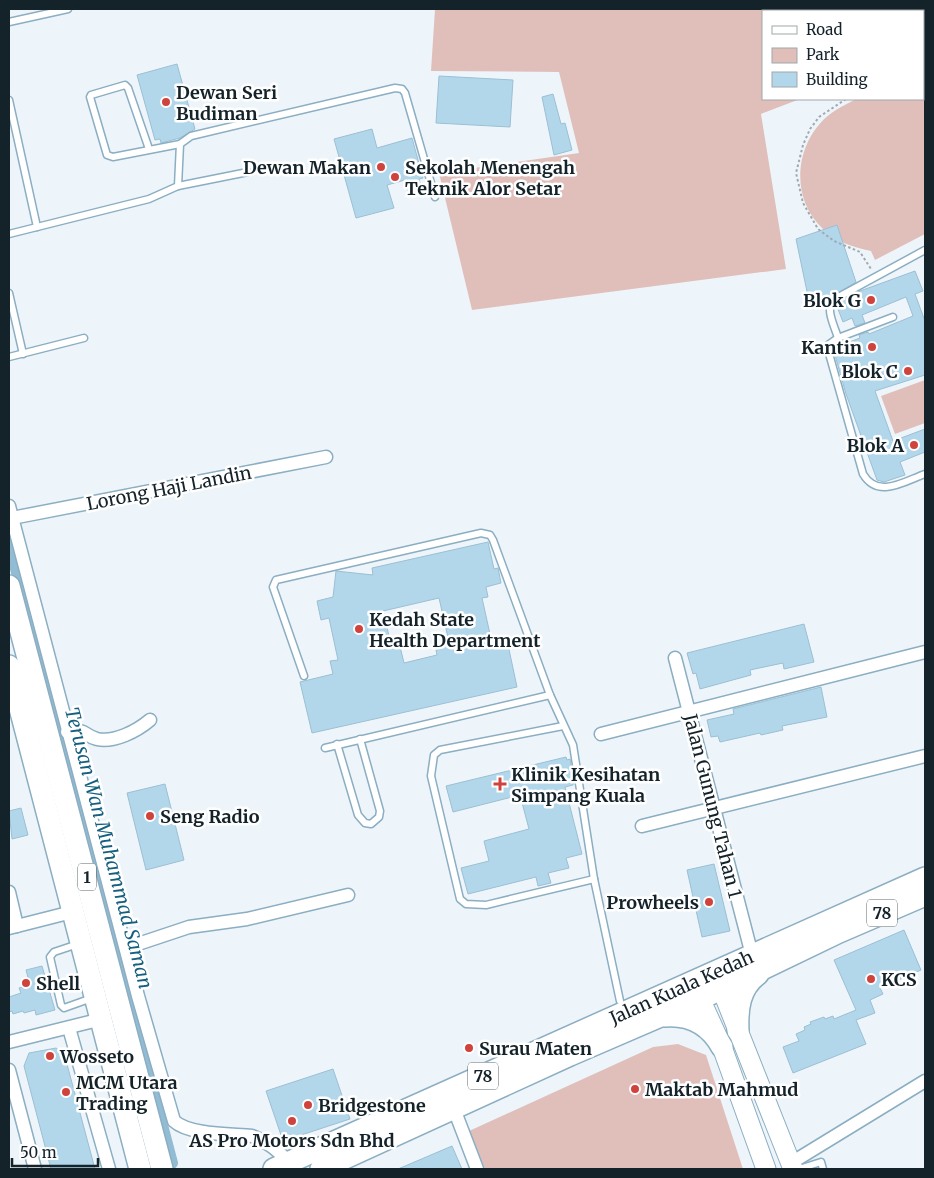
<svg xmlns="http://www.w3.org/2000/svg" width="934" height="1178" font-family="Merriweather,serif">
<rect width="100%" height="100%" fill="#eef5fa"/>
<!-- green -->
<g fill="#e0bfbb">
<path d="M 435,9 L 850,9 L 850,11 L 763,11 L 763,99 L 800,99 L 761,114 L 786,269 L 472,310 L 439,173 L 579,153 L 559,72 L 431,71 Z"/>
<path d="M 925,63 L 925,234 L 875,260 L 871,251 C 853,247 836,242 823,229 C 785,194 797,130 841,107 C 846,105 852,100 858,99 C 878,95 902,99 923,99 L 923,64 Z"/>
<path d="M 925,380 L 925,423 L 895,434 L 881,396 Z"/>
<path d="M 678,1044 L 706,1055 L 743,1169 L 485,1169 L 469,1131 L 653,1047 Z"/>
</g>
<g fill="none" stroke-linecap="round" stroke-linejoin="round">
<!-- canal -->
<path stroke="#92bcd4" stroke-width="12" d="M 9,542 L 172,1163"/>
</g>
<!-- building -->
<g fill="#b2d7eb" stroke="#9bbfd4" fill-rule="evenodd">
<path d="M 177,64 L 195,129 L 180,138 L 161,143 L 160,139 L 155,140 L 137,75 Z"/>
<path d="M 439,76 L 513,80 L 510,127 L 436,123 Z"/>
<path d="M 553,94 L 561,124 L 565,123 L 572,150 L 554,155 L 542,97 Z"/>
<path d="M 372,129 L 377,148 L 412,138 L 423,178 L 419,179 L 421,187 L 408,191 L 405,180 L 387,185 L 394,208 L 356,218 L 334,139 Z"/>
<path d="M 837,225 L 856,282 L 828,299 L 819,302 L 818,298 L 809,301 L 796,239 Z"/>
<path d="M 915,271 L 923,291 L 915,294 L 925,321 L 925,375 L 875,391 L 893,441 L 925,429 L 925,452 L 900,462 L 905,475 L 884,482 L 877,480 L 846,394 L 833,348 L 860,338 L 859,335 L 868,332 L 869,334 L 913,316 L 906,297 L 862,315 L 865,323 L 855,326 L 852,318 L 843,322 L 836,304 L 860,291 Z"/>
<path d="M 488,542 L 494,569 L 498,568 L 501,583 L 486,587 L 488,597 L 482,598 L 492,643 L 507,640 L 517,687 L 312,733 L 300,682 L 333,674 L 330,661 L 338,660 L 329,618 L 321,620 L 317,601 L 333,597 L 336,571 L 373,575 L 372,568 ZM 439,598 L 449,642 L 441,645 L 442,649 L 436,650 L 437,655 L 404,663 L 398,638 L 390,640 L 383,611 Z"/>
<path d="M 804,624 L 814,662 L 784,669 L 783,663 L 750,670 L 751,675 L 700,689 L 696,673 L 693,674 L 687,653 Z"/>
<path d="M 821,687 L 827,717 L 782,726 L 783,730 L 761,735 L 760,733 L 720,742 L 718,736 L 711,737 L 707,720 L 734,714 L 733,709 Z"/>
<path d="M 566,757 L 567,760 L 570,759 L 574,781 L 573,785 L 565,787 L 582,854 L 566,858 L 569,868 L 548,873 L 551,883 L 538,886 L 536,877 L 468,894 L 461,868 L 489,861 L 484,841 L 529,829 L 520,795 L 453,812 L 446,786 Z"/>
<path d="M 165,784 L 184,860 L 146,870 L 127,793 Z"/>
<path d="M 21,808 L 28,835 L 12,839 L 9,811 Z"/>
<path d="M 714,864 L 730,931 L 702,937 L 687,870 Z"/>
<path d="M 904,930 L 921,970 L 880,988 L 883,994 L 870,1000 L 875,1013 L 856,1020 L 866,1044 L 793,1073 L 783,1047 L 799,1041 L 796,1034 L 805,1030 L 804,1027 L 811,1024 L 810,1022 L 824,1017 L 825,1019 L 833,1016 L 834,1019 L 856,1010 L 834,960 Z"/>
<path d="M 42,966 L 55,1010 L 36,1015 L 35,1010 L 24,1013 L 23,1011 L 13,1014 L 12,1011 L 9,1012 L 9,997 L 21,993 L 19,988 L 30,985 L 26,970 Z"/>
<path d="M 56,1048 L 64,1053 L 95,1169 L 51,1169 L 24,1066 L 29,1053 Z"/>
<path d="M 333,1069 L 350,1119 L 283,1141 L 266,1091 Z"/>
<path d="M 452,1146 L 462,1169 L 398,1169 Z"/>
</g>
<g fill="none" stroke-linecap="round" stroke-linejoin="round">
<!-- lane casing -->
<g stroke="#8baec2" stroke-width="9">
<g id="lane">
<path d="M 9,22 L 68,9"/>
<path d="M 9,100 L 37,227"/>
<path d="M 149,149 L 128,88 L 125,85 L 91,95 L 90,97 L 107,155 L 113,157 L 180,144"/>
<path d="M 178,186 L 248,172"/>
<path d="M 9,234 L 149,199 L 178,186 L 180,144 L 191,136 L 395,88 L 402,89 L 405,93 L 435,197"/>
<path d="M 9,293 L 23,354"/>
<path d="M 893,317 L 838,338 L 828,345 L 828,350 L 863,474 C 878,499 903,482 925,474"/>
<path d="M 838,338 C 835,327 825,310 833,300 L 925,250"/>
<path d="M 9,357 L 84,338"/>
<path d="M 304,676 L 273,587 L 276,580 L 481,533 L 490,535 L 493,540 L 550,695 L 573,745 L 594,879 L 620,1001"/>
<path d="M 563,726 L 440,750 L 434,755 L 431,776 L 460,899 L 466,904 L 486,905 L 594,879"/>
<path d="M 337,744 L 358,815 L 365,823 L 371,824 L 379,817 L 380,811 L 360,739"/>
<path d="M 325,748 L 550,695"/>
<path d="M 78,944 L 54,952 L 50,957 L 61,1005 L 64,1008 L 92,998"/>
<path d="M 799,1169 L 821,1162 L 823,1169"/>
</g>
</g>
<!-- street casing -->
<g stroke="#8baec2" stroke-width="15">
<g id="street">
<path d="M 864,9 L 864,11"/>
<path d="M 9,506 L 138,996 L 174,1121 C 189,1135 231,1134 252,1136 C 268,1142 277,1150 289,1162"/>
<path d="M 12,518 L 326,457"/>
<path d="M 675,658 L 752,955"/>
<path d="M 67,732 C 88,728 82,735 97,739 C 114,743 137,731 150,720"/>
<path d="M 601,734 L 925,652"/>
<path d="M 642,826 L 925,756"/>
<path d="M 9,892 L 17,926"/>
<path d="M 9,928 L 72,912"/>
<path d="M 126,948 L 189,927 L 247,919 L 348,895"/>
<path d="M 69,1028 L 109,1169"/>
<path d="M 9,1042 L 102,1019"/>
<path d="M 9,1070 L 35,1169"/>
<path d="M 454,1109 L 477,1169"/>
<path d="M 791,1163 L 925,1081"/>
</g>
</g>
<!-- secondary casing -->
<g stroke="#8baec2" stroke-width="21">
<g id="secondary">
<path d="M 716,975 L 793,1169"/>
<path d="M 694,985 L 722,1047 L 766,1169"/>
</g>
</g>
<!-- primary casing -->
<g stroke="#8baec2" stroke-width="24">
<g id="primary">
<path d="M 9,586 L 162,1169"/>
<path d="M 9,666 L 140,1169"/>
<path d="M 665,1016 C 691,1014 710,1025 722,1047"/>
<path d="M 738,1031 C 737,1009 739,988 758,974"/>
<path id="s1" d="M 274,1169 L 925,878"/>
<path d="M 321,1169 L 570,1055 L 700,999 L 839,932 L 925,895"/>
</g>
</g>
<!-- path -->
<g stroke="#9fa9af" stroke-width="2" stroke-dasharray="2.5 2.5" stroke-linecap="butt">
<path d="M 923,57 L 925,56"/>
<path d="M 846,99 L 819,117 L 810,129 L 803,145 L 796,173 L 803,203 L 818,229 L 834,241 L 860,252 L 871,269"/>
</g>
<!-- lane -->
<use href="#lane" stroke="#fff" stroke-width="6"/>
<!-- street -->
<use href="#street" stroke="#fff" stroke-width="12"/>
<!-- secondary -->
<use href="#secondary" stroke="#fff" stroke-width="19"/>
<!-- primary -->
<use href="#primary" stroke="#fff" stroke-width="21"/>
</g>
<!-- markers -->
<g fill="#d0423c" stroke="#fff" stroke-width="2">
<circle cx="166" cy="102" r="5"/>
<circle cx="381" cy="167" r="5"/>
<circle cx="395" cy="177" r="5"/>
<circle cx="871" cy="300" r="5"/>
<circle cx="872" cy="347" r="5"/>
<circle cx="908" cy="371" r="5"/>
<circle cx="914" cy="445" r="5"/>
<circle cx="359" cy="629" r="5"/>
<path d="M497.5 776.5h5v5h5v5h-5v5h-5v-5h-5v-5h5z"/>
<circle cx="150" cy="816" r="5"/>
<circle cx="709" cy="902" r="5"/>
<circle cx="871" cy="979" r="5"/>
<circle cx="26" cy="983" r="5"/>
<circle cx="469" cy="1048" r="5"/>
<circle cx="50" cy="1056" r="5"/>
<circle cx="635" cy="1089" r="5"/>
<circle cx="66" cy="1092" r="5"/>
<circle cx="308" cy="1105" r="5"/>
<circle cx="292" cy="1121" r="5"/>
</g>
<g text-anchor="middle" dominant-baseline="central" stroke-width="5" stroke-linejoin="round" paint-order="stroke">
<!-- shield labels -->
<g fill="#fff" stroke="#5a646a" stroke-width="1">
<rect x="78" y="863.5" width="18" height="27" rx="4"/>
<rect x="867" y="899.5" width="30" height="27" rx="4"/>
<rect x="468" y="1062.5" width="30" height="27" rx="4"/>
</g>
<g font-size="16" font-weight="bold" fill="#14222a">
<text x="87" y="877">1</text>
<text x="882" y="913">78</text>
<text x="483" y="1076">78</text>
</g>
<!-- poi labels -->
<g font-size="18" font-weight="bold" fill="#14222a" stroke="#fff" text-anchor="start">
<text x="176" y="92">Dewan Seri<tspan x="176" dy="21">Budiman</tspan></text>
<text x="371" y="167" text-anchor="end">Dewan Makan</text>
<text x="405" y="167">Sekolah Menengah<tspan x="405" dy="21">Teknik Alor Setar</tspan></text>
<text x="861" y="300" text-anchor="end">Blok G</text>
<text x="862" y="347" text-anchor="end">Kantin</text>
<text x="898" y="371" text-anchor="end">Blok C</text>
<text x="904" y="445" text-anchor="end">Blok A</text>
<text x="369" y="619">Kedah State<tspan x="369" dy="21">Health Department</tspan></text>
<text x="511" y="774">Klinik Kesihatan<tspan x="511" dy="21">Simpang Kuala</tspan></text>
<text x="160" y="816">Seng Radio</text>
<text x="699" y="902" text-anchor="end">Prowheels</text>
<text x="881" y="979">KCS</text>
<text x="36" y="983">Shell</text>
<text x="479" y="1048">Surau Maten</text>
<text x="60" y="1056">Wosseto</text>
<text x="76" y="1082">MCM Utara<tspan x="76" dy="21">Trading</tspan></text>
<text x="645" y="1089">Maktab Mahmud</text>
<text x="318" y="1105">Bridgestone</text>
<text x="292" y="1140" text-anchor="middle">AS Pro Motors Sdn Bhd</text>
</g>
<!-- street labels -->
<g font-size="18" fill="#14222a" stroke="#fff">
<text transform="translate(169 488) rotate(-11)">Lorong Haji Landin</text>
<text transform="translate(713 806) rotate(76)">Jalan Gunung Tahan 1</text>
<text stroke="none"><textPath href="#s1" startOffset="446">Jalan Kuala Kedah</textPath></text>
</g>
<!-- water labels -->
<g font-size="19" font-style="italic" fill="#155f7f" stroke="#fff">
<text transform="translate(109 848) rotate(75)">Terusan Wan Muhammad Saman</text>
</g>
</g>
<!-- border -->
<rect width="934" height="1178" fill="none" stroke="#14222a" stroke-width="20"/>
<!-- legend -->
<rect x="762" y="10" width="162" height="90" fill="#ffffff" stroke="#a1a7aa"/>
<rect x="772" y="26" width="25" height="8" fill="#ffffff" stroke="#a1a7aa"/>
<text x="806" y="35" font-size="15" fill="#14222a">Road</text>
<rect x="772" y="48" width="25" height="15" fill="#e0bfbb" stroke="#a1a7aa"/>
<text x="806" y="60" font-size="15" fill="#14222a">Park</text>
<rect x="772" y="72" width="25" height="15" fill="#b2d7eb" stroke="#a1a7aa"/>
<text x="806" y="85" font-size="15" fill="#14222a">Building</text>
<!-- scale -->
<path d="M12 1158v8h86v-8" fill="none" stroke="#14222a" stroke-width="2.5"/>
<text x="20" y="1158" font-size="15" fill="#14222a" stroke="#ffffff" stroke-width="4" paint-order="stroke">50 m</text>
</svg>
